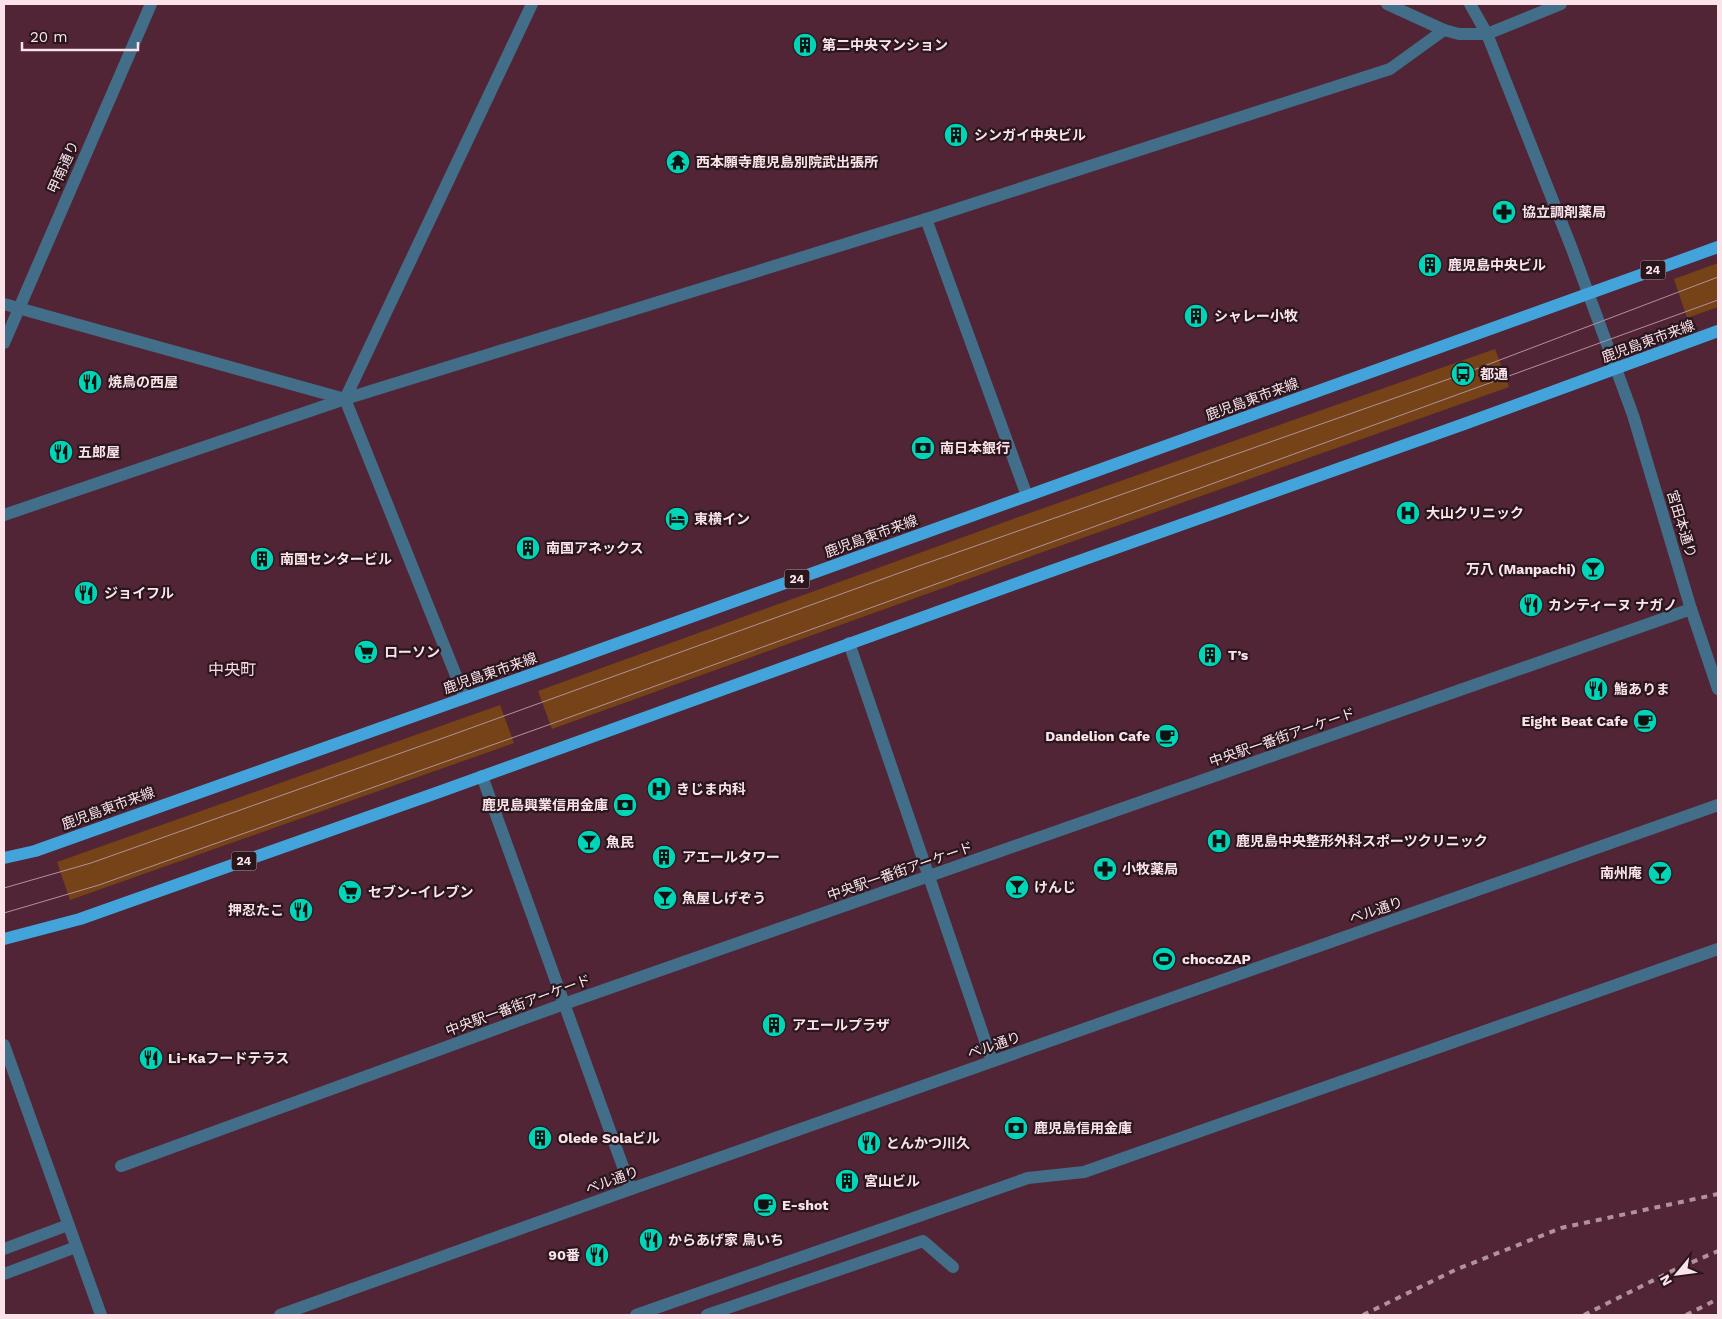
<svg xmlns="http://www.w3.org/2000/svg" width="1722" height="1319" font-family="'Work Sans','Noto Sans JP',sans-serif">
<rect width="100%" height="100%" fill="#512536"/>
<!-- grass -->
<g fill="#754317">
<path d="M 1718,263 L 1718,307 L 1687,318 L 1674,279 Z"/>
<path d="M 1495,349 L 1509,387 L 1040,553 L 552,729 L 538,691 L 1027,514 Z"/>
<path d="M 500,705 L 514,743 L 70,900 L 57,862 Z"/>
</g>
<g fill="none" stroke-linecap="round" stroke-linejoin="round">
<!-- service -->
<g stroke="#436e89" stroke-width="12">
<path d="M 4,1249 L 68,1225"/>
<path d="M 4,1274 L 76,1247"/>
<path d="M 707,1315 L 923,1241 L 953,1267"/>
</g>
<!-- pedestrian -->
<g stroke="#436e89" stroke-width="12">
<path d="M 18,308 L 345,399"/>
<path d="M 849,643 L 992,1061"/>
<path d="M 482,776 L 631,1189"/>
<path d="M 121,1166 L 564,1004 L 1691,609"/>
</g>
<!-- minor -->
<g stroke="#436e89" stroke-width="12">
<path d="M 1470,4 L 1487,34 L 1561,4"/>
<path d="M 926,219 L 1027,496"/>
<path d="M 4,304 L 18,308"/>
<path d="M 4,515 L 345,399 L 926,219 L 1390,69 L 1444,30"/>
<path d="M 465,698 L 345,399 L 532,4"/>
<path d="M 4,1045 L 101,1315"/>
<path d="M 280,1315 L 631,1189 L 1718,805"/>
<path d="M 636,1315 L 1028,1178 L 1084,1172 L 1718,949"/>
</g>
<!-- tertiary -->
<g stroke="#436e89" stroke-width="12">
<path d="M 1387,4 L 1444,30 L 1459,34 L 1487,34 L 1572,249 L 1633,415 L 1691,609 L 1718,689"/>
<path d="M 4,343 L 151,4"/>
</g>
<!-- primary -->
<g stroke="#43a4db" stroke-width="12">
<path d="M 4,858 L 35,851 L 552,667 L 1718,247"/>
<path d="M 4,939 L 80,919 L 439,792 L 1040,575 L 1464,424 L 1718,331"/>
</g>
<!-- tram -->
<g stroke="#b1919c" stroke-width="1">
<path d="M 4,888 L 91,863 L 446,737 L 913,568 L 1463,374 L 1718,277"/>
<path d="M 4,913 L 99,885 L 537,729 L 1718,300"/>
</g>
<!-- rail -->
<g stroke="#b1919c" stroke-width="4" stroke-dasharray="6 6" stroke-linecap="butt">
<path d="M 1363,1315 L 1455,1270 L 1561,1228 L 1718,1194"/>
<path d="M 1584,1315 L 1674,1270 L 1718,1251"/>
<path d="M 1686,1315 L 1718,1299"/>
</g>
</g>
<!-- icons -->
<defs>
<g id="building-disc" transform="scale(1.25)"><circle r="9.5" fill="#00d5b7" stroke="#2a161d"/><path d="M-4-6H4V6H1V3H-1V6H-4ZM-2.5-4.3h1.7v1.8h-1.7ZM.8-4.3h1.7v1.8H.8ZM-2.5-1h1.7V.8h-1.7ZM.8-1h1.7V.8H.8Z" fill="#111"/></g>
<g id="temple-disc" transform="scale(1.25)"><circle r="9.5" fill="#00d5b7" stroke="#2a161d"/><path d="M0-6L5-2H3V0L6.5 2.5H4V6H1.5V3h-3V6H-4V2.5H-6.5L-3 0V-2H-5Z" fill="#111"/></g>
<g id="pharmacy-disc" transform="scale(1.25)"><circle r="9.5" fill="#00d5b7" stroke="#2a161d"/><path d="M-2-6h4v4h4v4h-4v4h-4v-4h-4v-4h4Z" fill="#111"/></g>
<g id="bus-disc" transform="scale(1.25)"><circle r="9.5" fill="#00d5b7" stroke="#2a161d"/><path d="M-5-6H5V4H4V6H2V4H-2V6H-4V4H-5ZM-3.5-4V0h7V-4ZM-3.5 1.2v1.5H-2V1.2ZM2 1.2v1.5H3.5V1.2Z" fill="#111"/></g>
<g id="restaurant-disc" transform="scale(1.25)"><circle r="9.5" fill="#00d5b7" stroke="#2a161d"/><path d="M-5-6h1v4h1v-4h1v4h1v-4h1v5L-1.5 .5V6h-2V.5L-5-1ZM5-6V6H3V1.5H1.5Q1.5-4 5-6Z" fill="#111"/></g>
<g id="bank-disc" transform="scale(1.25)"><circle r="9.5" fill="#00d5b7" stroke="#2a161d"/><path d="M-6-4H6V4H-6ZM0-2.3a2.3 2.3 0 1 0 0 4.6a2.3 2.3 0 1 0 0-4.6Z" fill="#111"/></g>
<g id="hospital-disc" transform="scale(1.25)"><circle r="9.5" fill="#00d5b7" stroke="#2a161d"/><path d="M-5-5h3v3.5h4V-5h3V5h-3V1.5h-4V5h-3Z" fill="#111"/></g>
<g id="hotel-disc" transform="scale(1.25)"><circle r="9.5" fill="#00d5b7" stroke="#2a161d"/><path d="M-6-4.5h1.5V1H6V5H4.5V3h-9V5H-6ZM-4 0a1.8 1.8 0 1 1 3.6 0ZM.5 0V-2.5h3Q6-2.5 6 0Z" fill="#111"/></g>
<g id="bar-disc" transform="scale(1.25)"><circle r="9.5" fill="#00d5b7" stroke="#2a161d"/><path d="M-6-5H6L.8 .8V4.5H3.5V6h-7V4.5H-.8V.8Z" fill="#111"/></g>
<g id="supermarket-disc" transform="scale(1.25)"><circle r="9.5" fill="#00d5b7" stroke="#2a161d"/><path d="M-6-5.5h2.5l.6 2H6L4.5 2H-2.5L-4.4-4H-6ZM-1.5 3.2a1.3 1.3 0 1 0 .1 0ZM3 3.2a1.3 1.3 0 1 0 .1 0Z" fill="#111"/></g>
<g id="cafe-disc" transform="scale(1.25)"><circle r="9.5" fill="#00d5b7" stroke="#2a161d"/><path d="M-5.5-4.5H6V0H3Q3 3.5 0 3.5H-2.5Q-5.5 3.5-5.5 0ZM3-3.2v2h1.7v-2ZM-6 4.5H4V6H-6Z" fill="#111"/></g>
<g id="stadium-disc" transform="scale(1.25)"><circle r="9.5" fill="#00d5b7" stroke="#2a161d"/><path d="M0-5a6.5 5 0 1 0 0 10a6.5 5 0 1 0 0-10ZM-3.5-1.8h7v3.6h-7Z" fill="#111"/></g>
</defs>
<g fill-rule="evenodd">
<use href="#building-disc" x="805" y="45"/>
<use href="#building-disc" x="956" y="135"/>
<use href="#temple-disc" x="678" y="162"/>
<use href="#pharmacy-disc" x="1504" y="212"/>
<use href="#building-disc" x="1430" y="265"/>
<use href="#building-disc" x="1196" y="316"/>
<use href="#bus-disc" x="1463" y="374"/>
<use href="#restaurant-disc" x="90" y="382"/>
<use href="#bank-disc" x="923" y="448"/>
<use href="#restaurant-disc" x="61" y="452"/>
<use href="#hospital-disc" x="1408" y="513"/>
<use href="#hotel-disc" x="677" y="519"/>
<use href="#building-disc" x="528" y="548"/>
<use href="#building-disc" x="262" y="559"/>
<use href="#bar-disc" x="1593" y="569"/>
<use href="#restaurant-disc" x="86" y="593"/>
<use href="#restaurant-disc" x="1531" y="605"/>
<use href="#supermarket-disc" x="366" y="652"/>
<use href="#building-disc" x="1210" y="655"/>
<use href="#restaurant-disc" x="1596" y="689"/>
<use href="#cafe-disc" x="1645" y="721"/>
<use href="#cafe-disc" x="1167" y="736"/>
<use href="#hospital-disc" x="659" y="789"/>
<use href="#bank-disc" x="625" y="805"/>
<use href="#hospital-disc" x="1219" y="841"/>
<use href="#bar-disc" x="589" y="842"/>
<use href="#building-disc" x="664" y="857"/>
<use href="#pharmacy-disc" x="1105" y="869"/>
<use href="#bar-disc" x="1660" y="873"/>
<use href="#bar-disc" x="1017" y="887"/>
<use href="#supermarket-disc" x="350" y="892"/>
<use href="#bar-disc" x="665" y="898"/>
<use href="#restaurant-disc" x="301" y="910"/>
<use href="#stadium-disc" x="1164" y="959"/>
<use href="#building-disc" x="774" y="1025"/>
<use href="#restaurant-disc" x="151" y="1058"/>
<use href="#bank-disc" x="1016" y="1128"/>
<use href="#building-disc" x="540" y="1138"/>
<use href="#restaurant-disc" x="869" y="1143"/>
<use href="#building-disc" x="847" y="1181"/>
<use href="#cafe-disc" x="765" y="1205"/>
<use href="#restaurant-disc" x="651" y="1240"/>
<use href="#restaurant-disc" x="597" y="1255"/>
</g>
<g text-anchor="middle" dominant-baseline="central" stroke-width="4.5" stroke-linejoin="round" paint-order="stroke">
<!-- shield labels -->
<g fill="#2a161d" stroke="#bca6ac" stroke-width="1">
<rect x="1640.5" y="260.5" width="25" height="19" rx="4"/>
<rect x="784.5" y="569.5" width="25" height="19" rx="4"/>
<rect x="231.5" y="851.5" width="25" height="19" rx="4"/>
</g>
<g font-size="12" font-weight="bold" fill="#fbe3ea">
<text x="1653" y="270">24</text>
<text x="797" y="579">24</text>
<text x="244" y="861">24</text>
</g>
<!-- poi labels -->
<g font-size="14" font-weight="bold" fill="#fbe3ea" stroke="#2a161d" text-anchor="start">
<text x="822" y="45">第二中央マンション</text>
<text x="974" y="135">シンガイ中央ビル</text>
<text x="696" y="162">西本願寺鹿児島別院武出張所</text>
<text x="1522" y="212">協立調剤薬局</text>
<text x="1448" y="265">鹿児島中央ビル</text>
<text x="1214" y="316">シャレー小牧</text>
<text x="1480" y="374">都通</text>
<text x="108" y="382">焼鳥の西屋</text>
<text x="940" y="448">南日本銀行</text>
<text x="78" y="452">五郎屋</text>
<text x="1426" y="513">大山クリニック</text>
<text x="694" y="519">東横イン</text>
<text x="546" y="548">南国アネックス</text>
<text x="280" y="559">南国センタービル</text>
<text x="1576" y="569" text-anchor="end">万八 (Manpachi)</text>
<text x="104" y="593">ジョイフル</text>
<text x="1548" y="605">カンティーヌ ナガノ</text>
<text x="384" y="652">ローソン</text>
<text x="1228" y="655">T’s</text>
<text x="1614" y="689">鮨ありま</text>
<text x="1628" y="721" text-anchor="end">Eight Beat Cafe</text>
<text x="1150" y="736" text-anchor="end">Dandelion Cafe</text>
<text x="676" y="789">きじま内科</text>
<text x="608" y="805" text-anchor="end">鹿児島興業信用金庫</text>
<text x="1236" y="841">鹿児島中央整形外科スポーツクリニック</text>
<text x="606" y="842">魚民</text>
<text x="682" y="857">アエールタワー</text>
<text x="1122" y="869">小牧薬局</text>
<text x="1642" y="873" text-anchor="end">南州庵</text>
<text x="1034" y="887">けんじ</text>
<text x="368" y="892">セブン-イレブン</text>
<text x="682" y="898">魚屋しげぞう</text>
<text x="284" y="910" text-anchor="end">押忍たこ</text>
<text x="1182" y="959">chocoZAP</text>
<text x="792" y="1025">アエールプラザ</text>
<text x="168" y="1058">Li-Kaフードテラス</text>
<text x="1034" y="1128">鹿児島信用金庫</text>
<text x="558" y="1138">Olede Solaビル</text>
<text x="886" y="1143">とんかつ川久</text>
<text x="864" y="1181">宮山ビル</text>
<text x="782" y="1205">E-shot</text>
<text x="668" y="1240">からあげ家 鳥いち</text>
<text x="580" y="1255" text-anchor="end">90番</text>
</g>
<!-- street labels -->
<g font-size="14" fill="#fbe3ea" stroke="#2a161d">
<text transform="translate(63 167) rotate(-66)">甲南通り</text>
<text transform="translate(1648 341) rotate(-20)">鹿児島東市来線</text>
<text transform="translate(1252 399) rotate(-20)">鹿児島東市来線</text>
<text transform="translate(1682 524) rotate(73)">宮田本通り</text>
<text transform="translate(871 536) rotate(-20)">鹿児島東市来線</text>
<text transform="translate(490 673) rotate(-19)">鹿児島東市来線</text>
<text transform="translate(1282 737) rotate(-19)">中央駅一番街アーケード</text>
<text transform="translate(108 808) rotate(-20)">鹿児島東市来線</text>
<text transform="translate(900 871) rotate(-19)">中央駅一番街アーケード</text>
<text transform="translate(1376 910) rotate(-19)">ベル通り</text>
<text transform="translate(518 1005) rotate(-20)">中央駅一番街アーケード</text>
<text transform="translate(994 1045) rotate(-19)">ベル通り</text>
<text transform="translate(612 1180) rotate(-20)">ベル通り</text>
</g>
<!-- quarter labels -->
<g font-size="16" fill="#fbd8e3" stroke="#2a161d">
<text x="232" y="669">中央町</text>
</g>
</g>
<!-- border -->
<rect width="1722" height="1319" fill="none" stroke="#fbe3ea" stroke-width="10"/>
<!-- north arrow -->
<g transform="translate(1677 1274) rotate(241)" stroke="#2a161d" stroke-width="4" paint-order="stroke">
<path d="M0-4L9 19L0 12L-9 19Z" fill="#fbe3ea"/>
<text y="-8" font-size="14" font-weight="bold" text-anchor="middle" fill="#fbe3ea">N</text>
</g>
<!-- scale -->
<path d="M22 42v8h116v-8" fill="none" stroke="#fbe3ea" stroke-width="2.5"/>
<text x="30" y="42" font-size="15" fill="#fbe3ea" stroke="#2a161d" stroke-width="4" paint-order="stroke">20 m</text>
</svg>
